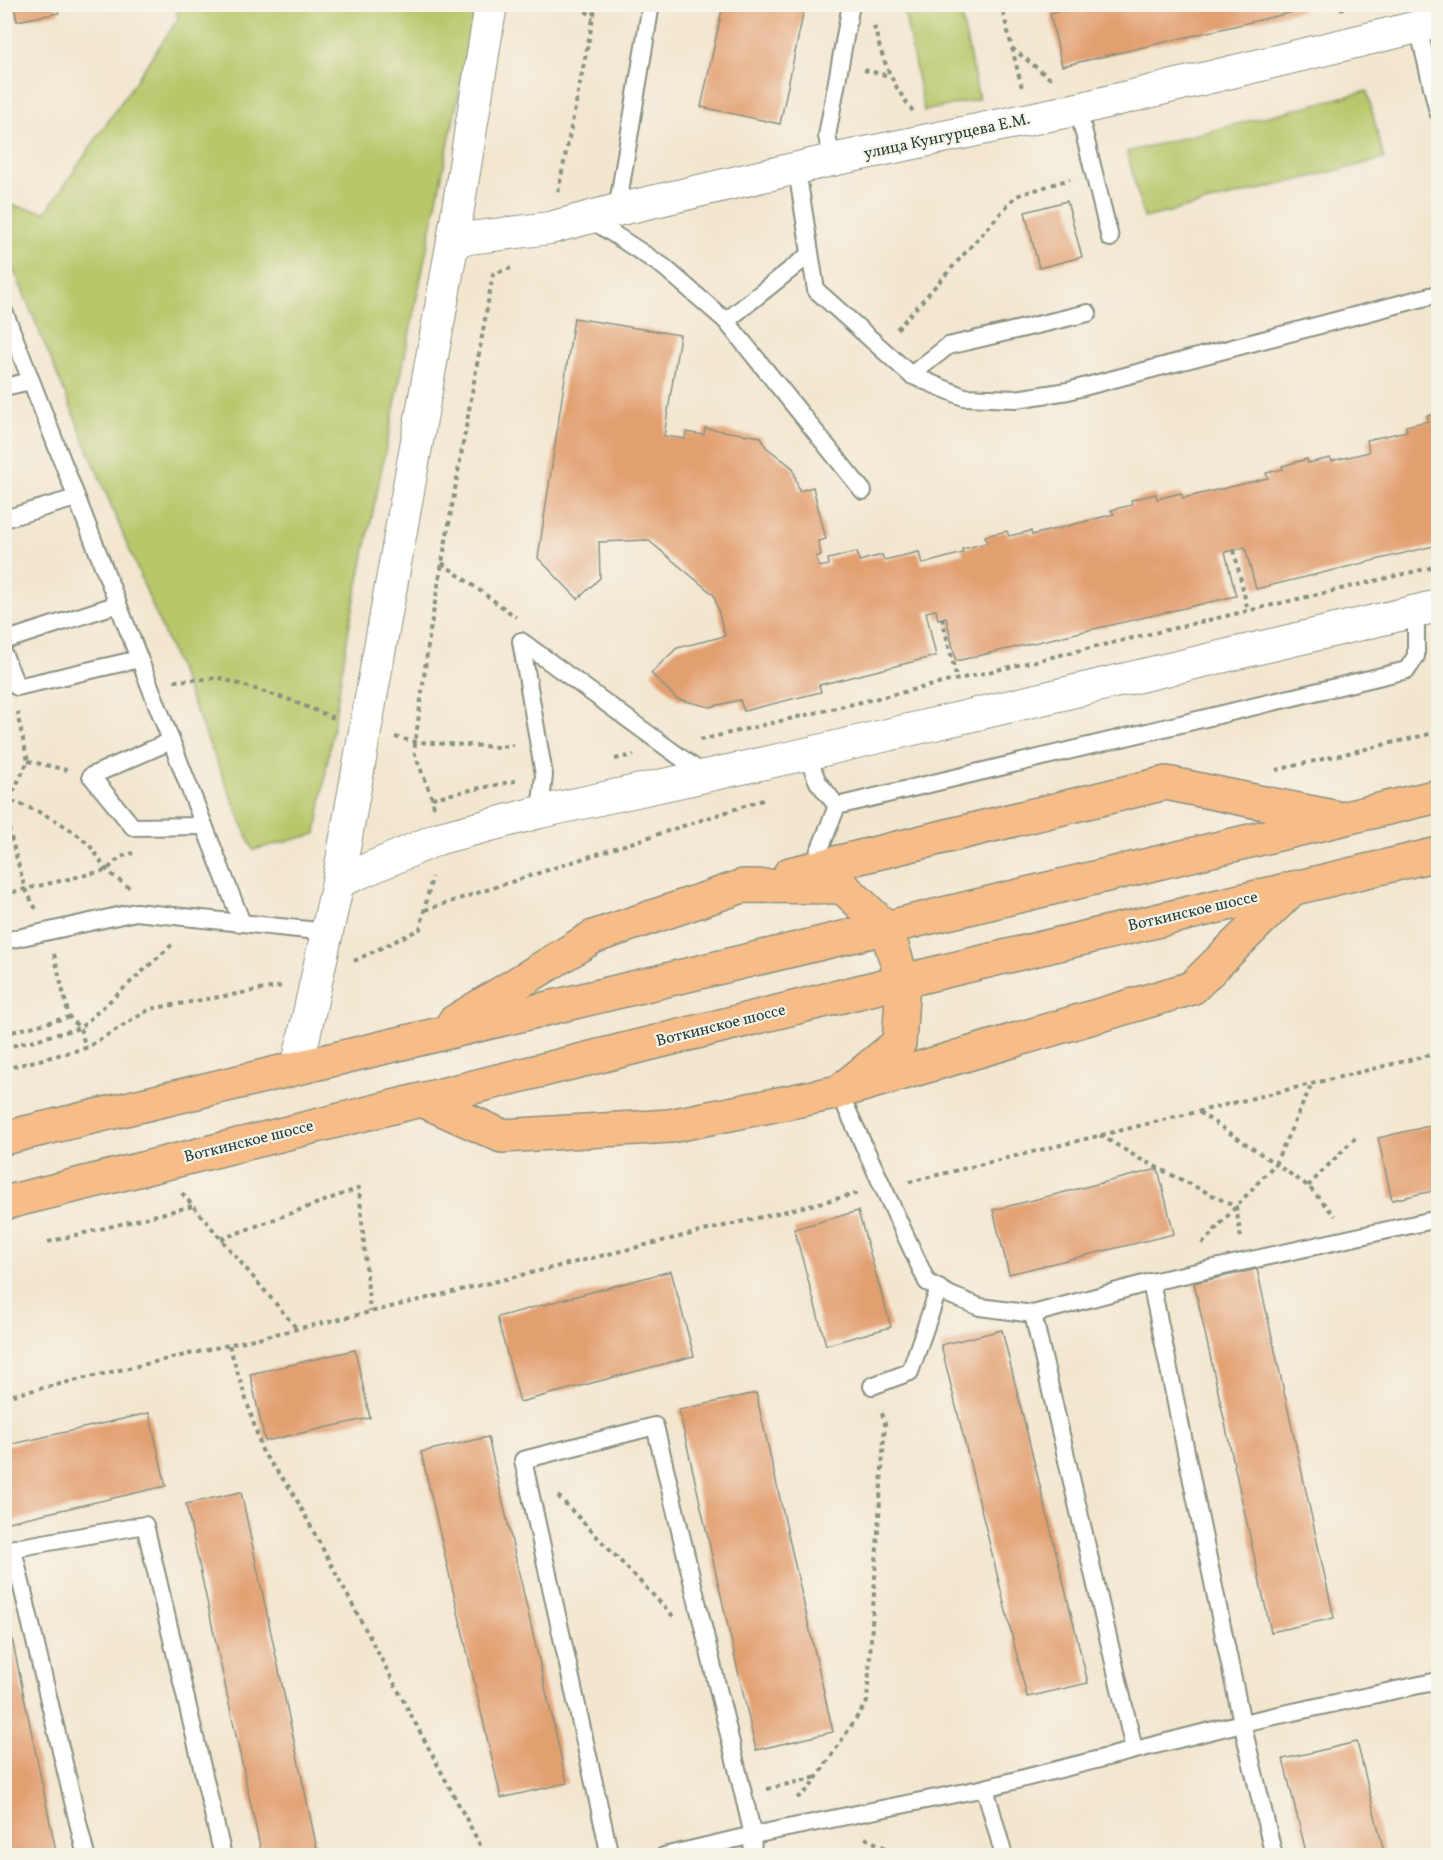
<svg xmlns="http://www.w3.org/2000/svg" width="1443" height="1860" font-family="Vollkorn,serif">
<rect width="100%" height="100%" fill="#f7f3e8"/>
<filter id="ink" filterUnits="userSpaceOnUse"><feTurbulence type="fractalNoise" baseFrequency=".0167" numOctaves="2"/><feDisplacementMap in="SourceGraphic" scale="12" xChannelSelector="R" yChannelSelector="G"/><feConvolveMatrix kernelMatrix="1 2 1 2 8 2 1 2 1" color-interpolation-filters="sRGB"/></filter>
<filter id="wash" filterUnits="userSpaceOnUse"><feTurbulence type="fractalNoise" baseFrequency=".008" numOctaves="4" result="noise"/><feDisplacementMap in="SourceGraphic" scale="24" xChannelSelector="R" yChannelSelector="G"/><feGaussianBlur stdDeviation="1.35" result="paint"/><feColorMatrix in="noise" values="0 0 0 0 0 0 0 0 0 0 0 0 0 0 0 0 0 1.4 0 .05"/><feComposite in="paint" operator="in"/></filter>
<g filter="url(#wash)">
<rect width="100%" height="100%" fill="#f3e6cf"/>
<!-- green -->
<g fill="#b7c76a" stroke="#6b824f" stroke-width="1.5">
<path d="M 176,5 L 477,5 L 349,628 L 316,834 L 253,850 L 5,248 L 4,204 L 46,212 L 178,19 Z"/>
<path d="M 903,5 L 959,5 L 979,99 L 924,111 Z"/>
<path d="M 1367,91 L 1384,159 L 1144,218 L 1127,152 Z"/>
</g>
<g id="blocks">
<!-- building -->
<g fill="#e29f6f">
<path d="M 14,4 L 57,4 L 59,13 L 17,21 Z"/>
<path d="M 1087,4 L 1324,4 L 1324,5 L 1062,66 L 1050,13 Z"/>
<path d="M 723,5 L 805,5 L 780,124 L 701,107 Z"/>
<path d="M 1067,201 L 1082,257 L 1039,268 L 1025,212 Z"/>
<path d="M 574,318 L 680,335 L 664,436 L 685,439 L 686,432 L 704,435 L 705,428 L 761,437 L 766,447 L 793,468 L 799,491 L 813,487 L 826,539 L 818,541 L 821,555 L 816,557 L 819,567 L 829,565 L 828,559 L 857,552 L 859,561 L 882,555 L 884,560 L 919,552 L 922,564 L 963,553 L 962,549 L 987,543 L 985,536 L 1007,531 L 1009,536 L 1031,531 L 1032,535 L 1114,514 L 1111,510 L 1132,505 L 1131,500 L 1156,494 L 1157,499 L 1181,493 L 1183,498 L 1268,478 L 1266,473 L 1283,469 L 1282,466 L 1307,459 L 1308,463 L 1330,458 L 1332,461 L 1369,452 L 1367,440 L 1407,431 L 1406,426 L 1428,421 L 1427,416 L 1438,413 L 1438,545 L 1256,589 L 1245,547 L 1225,552 L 1236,596 L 956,661 L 946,617 L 938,619 L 936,610 L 926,612 L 936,656 L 819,685 L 821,692 L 744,711 L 740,700 L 710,707 L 677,699 L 651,673 L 677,648 L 725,636 L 714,595 L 648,540 L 599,542 L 600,578 L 578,599 L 538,558 Z"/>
<path d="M 1438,1124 L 1438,1190 L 1392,1200 L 1378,1138 Z"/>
<path d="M 1158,1169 L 1174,1234 L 1009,1274 L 993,1210 Z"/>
<path d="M 858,1211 L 891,1327 L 826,1345 L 794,1229 Z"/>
<path d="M 1257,1269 L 1334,1618 L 1271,1632 L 1194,1283 Z"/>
<path d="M 671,1271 L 694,1356 L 520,1402 L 497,1317 Z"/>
<path d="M 1002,1330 L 1088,1683 L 1027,1697 L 941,1345 Z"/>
<path d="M 355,1350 L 370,1418 L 265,1441 L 250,1374 Z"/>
<path d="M 756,1393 L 833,1732 L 756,1750 L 679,1410 Z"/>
<path d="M 149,1413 L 166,1486 L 4,1523 L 4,1446 Z"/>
<path d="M 488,1437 L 567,1783 L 501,1798 L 421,1452 Z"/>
<path d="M 241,1492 L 317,1849 L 286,1856 L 262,1856 L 186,1504 Z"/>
<path d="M 4,1609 L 6,1609 L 57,1856 L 4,1856 Z"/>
<path d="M 1357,1742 L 1385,1856 L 1307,1856 L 1283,1759 Z"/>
</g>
</g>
</g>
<g filter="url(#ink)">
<use href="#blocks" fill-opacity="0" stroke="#899282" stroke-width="1.5"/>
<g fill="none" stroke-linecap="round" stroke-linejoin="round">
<!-- service casing -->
<g stroke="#899282" stroke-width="20">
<g id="service">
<path d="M 1418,27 L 1438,112"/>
<path d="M 1078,109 L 1110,238"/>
<path d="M 832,160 L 827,136 L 851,4"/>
<path d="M 797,170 L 816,290 L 911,375 L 964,397 L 1016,399 L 1068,391 L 1438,294"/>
<path d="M 617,210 L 651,4"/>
<path d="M 589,218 L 664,267 L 726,321 L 863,491"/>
<path d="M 4,311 L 242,923"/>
<path d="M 726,321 L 810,254"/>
<path d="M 911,375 L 948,346 L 1088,313"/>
<path d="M 4,387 L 31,381"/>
<path d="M 4,519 L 76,498"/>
<path d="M 4,641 L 118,604"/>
<path d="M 4,655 L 17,687 L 139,659"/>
<path d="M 171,741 L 91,776 L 133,827 L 204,826"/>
<path d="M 806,754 L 818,782 L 837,806 L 1407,670 L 1416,656 L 1416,612"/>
<path d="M 540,812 L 544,775 L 521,641 L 706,776"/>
<path d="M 812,869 L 837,806"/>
<path d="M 4,941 L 136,912 L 327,932"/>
<path d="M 839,1092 L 927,1282 L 950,1295 L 980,1307 L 1033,1314"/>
<path d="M 1151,1282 L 1438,1219"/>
<path d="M 872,1386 L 910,1372 L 939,1288"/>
<path d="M 13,1549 L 86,1856"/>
<path d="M 4,1550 L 145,1525 L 223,1856"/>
<path d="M 1134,1749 L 1033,1314 L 1151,1282 L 1242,1723 L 1274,1856"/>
<path d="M 985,1788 L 1004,1856"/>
<path d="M 610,1856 L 523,1460 L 655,1426 L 753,1835 L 752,1856"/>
<path d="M 664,1856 L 753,1835 L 985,1788 L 1242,1723 L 1438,1681"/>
</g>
</g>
<!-- minor casing -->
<g stroke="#899282" stroke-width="34">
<g id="minor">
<path d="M 453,240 L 550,228 L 617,210 L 832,160 L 1078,109 L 1438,22"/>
<path d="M 338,882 L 440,838 L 540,812 L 806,754 L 1438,606"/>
<path d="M 297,1068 L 338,882 L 453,240 L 491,4"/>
</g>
</g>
<!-- primary casing -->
<g stroke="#899282" stroke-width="36">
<g id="primary">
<path d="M 790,874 L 1166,783 L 1333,817"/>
<path d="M 852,1088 L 1192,988 L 1293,888"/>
<path d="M 422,1100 L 502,1136 L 670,1126 L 839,1092 L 899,1043 L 903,981 L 886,928 L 843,887 L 743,886 L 593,937 L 454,1022"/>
<path d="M 4,1138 L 1438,796"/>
<path d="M 4,1203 L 903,981 L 1438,854"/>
</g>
</g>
<!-- path -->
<g stroke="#899282" stroke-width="4" stroke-dasharray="4.5 4.5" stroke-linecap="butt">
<path d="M 580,4 L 593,19"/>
<path d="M 1001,4 L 1022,88"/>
<path d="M 1340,9 L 1357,4"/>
<path d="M 874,26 C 883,61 891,83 913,111"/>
<path d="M 1012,48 L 1053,81"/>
<path d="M 864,70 L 890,76"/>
<path d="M 558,192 L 596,4"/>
<path d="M 897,329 L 1016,196 L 1070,179"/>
<path d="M 1234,550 L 1248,611"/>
<path d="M 442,563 L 516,617"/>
<path d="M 942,618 L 957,680"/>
<path d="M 174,681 L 220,678 L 290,700 L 334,718"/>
<path d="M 395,737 L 416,742 L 499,747 L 513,745"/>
<path d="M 700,740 L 1438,566"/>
<path d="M 615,759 L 634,755"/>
<path d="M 28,761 L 67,770"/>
<path d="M 1276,770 L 1438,732"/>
<path d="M 432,798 L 520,780"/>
<path d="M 9,800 L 28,761 L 19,722 L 18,712"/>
<path d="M 4,803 L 9,800 C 37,810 66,823 88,844 C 97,853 100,863 108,871 C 114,877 123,883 130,888"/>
<path d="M 434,807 L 432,798 L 414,752 L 430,631 L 493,274 L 511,268"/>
<path d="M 4,811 L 25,889 L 36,909"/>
<path d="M 4,894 L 107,870 L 120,857 L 133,853"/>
<path d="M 425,910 L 766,799"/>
<path d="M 54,954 L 69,1017 L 80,1028 L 86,1048"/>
<path d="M 354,961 L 420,929 L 432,877"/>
<path d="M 4,1034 L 69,1017"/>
<path d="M 4,1048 L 80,1028 L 175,942"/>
<path d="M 4,1069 L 86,1048 L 150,1009 L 282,986"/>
<path d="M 1199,1112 L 1308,1186 L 1335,1216"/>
<path d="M 1100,1135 L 1140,1159 L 1236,1207 L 1241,1238"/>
<path d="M 909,1182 L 1438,1053"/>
<path d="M 1308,1186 L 1357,1136"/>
<path d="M 182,1193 L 298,1330"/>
<path d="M 221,1239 L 359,1188 L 370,1312"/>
<path d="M 48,1242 L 193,1206"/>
<path d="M 1202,1244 L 1275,1164 L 1312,1084"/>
<path d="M 229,1345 L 263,1453 L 292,1491 L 486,1856"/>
<path d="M 4,1397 L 370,1312 L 860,1193"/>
<path d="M 558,1496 L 673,1616"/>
<path d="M 767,1789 L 817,1777"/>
<path d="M 797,1798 L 809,1789 L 867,1702 L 885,1423 L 881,1410"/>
<path d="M 865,1838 L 902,1856"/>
</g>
<!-- service -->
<use href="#service" stroke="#fff" stroke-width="16"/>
<!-- minor -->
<use href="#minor" stroke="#fff" stroke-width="32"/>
<!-- primary -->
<use href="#primary" stroke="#f7bd88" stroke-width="33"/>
</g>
</g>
<g text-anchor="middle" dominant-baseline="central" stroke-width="4.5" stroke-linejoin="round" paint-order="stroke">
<!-- street labels -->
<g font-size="16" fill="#1f3d34" stroke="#f7f3e8">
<text transform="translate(947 137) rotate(-12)">улица Кунгурцева Е.М.</text>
<text transform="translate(1193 912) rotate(-13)">Воткинское шоссе</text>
<text transform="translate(721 1026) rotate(-14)">Воткинское шоссе</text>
<text transform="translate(249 1142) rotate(-14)">Воткинское шоссе</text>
</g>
</g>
<!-- margin -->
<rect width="1443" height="1860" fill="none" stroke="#f7f3e8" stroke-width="24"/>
</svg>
